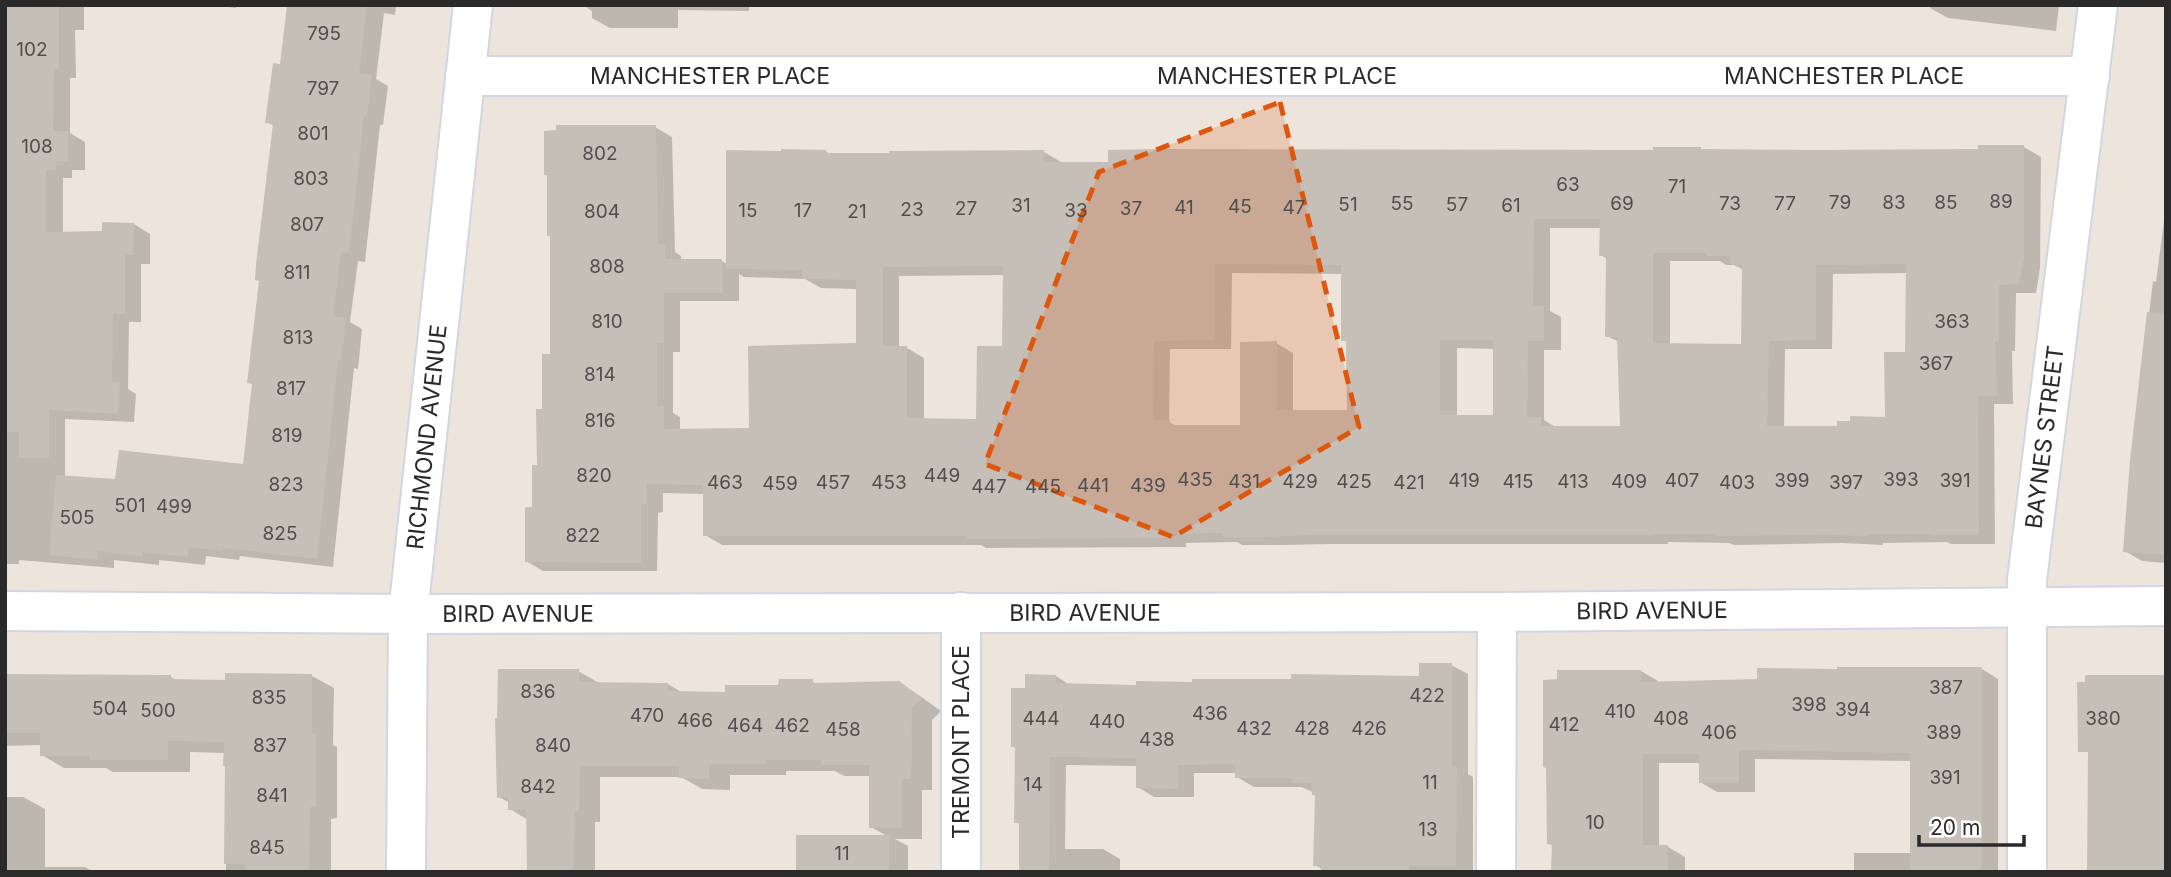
<svg xmlns="http://www.w3.org/2000/svg" width="2171" height="877" font-family="Inter,sans-serif">
<rect width="100%" height="100%" fill="#ede5dc"/>
<!-- shadow -->
<g fill="#0003" fill-rule="evenodd">
<path d="M 5,5 L 84,5 L 84,30 L 75,30 L 76,78 L 70,78 L 70,133 L 85,142 L 85,170 L 72,170 L 72,178 L 63,178 L 63,233 L 103,233 L 134,224 L 150,234 L 150,264 L 141,264 L 141,322 L 129,322 L 128,389 L 136,394 L 134,422 L 65,419 L 65,477 L 116,481 L 245,466 L 253,385 L 249,382 L 260,281 L 274,126 L 267,122 L 282,66 L 289,5 L 396,5 L 395,15 L 384,13 L 376,79 L 388,86 L 383,125 L 380,125 L 365,262 L 358,261 L 350,322 L 362,329 L 358,369 L 354,368 L 333,567 L 240,556 L 239,560 L 206,556 L 205,565 L 159,560 L 159,565 L 114,560 L 114,568 L 19,560 L 19,564 L 5,564 Z"/>
<path d="M 212,5 L 236,5 L 236,8 Z"/>
<path d="M 583,5 L 749,5 L 749,11 L 678,10 L 678,28 L 610,28 L 592,18 L 592,11 Z"/>
<path d="M 1931,5 L 2059,5 L 2056,31 L 1948,18 L 1930,8 Z"/>
<path d="M 655,127 L 672,137 L 675,252 L 681,256 L 681,261 L 722,261 L 727,264 L 825,151 L 831,155 L 1044,152 L 1061,162 L 1061,164 L 1704,151 L 1979,151 L 2024,147 L 2041,157 L 2040,268 L 2036,293 L 2016,293 L 2015,351 L 2012,351 L 2013,404 L 1994,404 L 1995,544 L 1951,544 L 1947,542 L 1883,543 L 1883,545 L 1842,543 L 1734,545 L 1729,543 L 1668,542 L 1668,544 L 1329,544 L 1284,545 L 1242,545 L 1237,542 L 1186,543 L 1186,547 L 986,548 L 981,545 L 722,545 L 705,535 L 705,494 L 663,493 L 663,512 L 658,513 L 657,571 L 543,571 L 526,561 L 552,356 L 551,236 L 548,176 L 546,174 ZM 1550,228 L 1601,228 L 1601,255 L 1607,259 L 1607,336 L 1619,342 L 1621,428 L 1557,428 L 1544,420 L 1544,350 L 1561,350 L 1561,317 L 1550,311 ZM 1670,261 L 1720,261 L 1726,265 L 1734,265 L 1744,270 L 1742,346 L 1670,345 ZM 1232,273 L 1343,274 L 1343,340 L 1348,343 L 1348,412 L 1293,412 L 1293,353 L 1276,343 L 1242,427 L 1178,427 L 1169,422 L 1170,349 L 1231,349 ZM 1908,273 L 1907,354 L 1887,419 L 1838,427 L 1784,428 L 1785,349 L 1832,349 L 1833,274 ZM 739,274 L 744,277 L 805,279 L 821,288 L 857,289 L 857,345 L 751,430 L 680,430 L 680,417 L 673,413 L 673,352 L 680,352 L 680,301 L 739,301 ZM 1005,275 L 1004,347 L 978,421 L 924,420 L 924,358 L 907,348 L 899,348 L 899,276 ZM 1457,348 L 1495,349 L 1495,416 L 1457,417 Z"/>
<path d="M 2166,206 L 2166,563 L 2142,561 L 2125,551 L 2136,423 L 2153,281 L 2156,282 Z"/>
<path d="M 1451,665 L 1468,674 L 1468,774 L 1473,777 L 1473,872 L 1322,872 L 1322,869 L 1315,865 L 1316,796 L 1313,792 L 1301,787 L 1254,787 L 1237,777 L 1237,773 L 1194,773 L 1194,797 L 1154,797 L 1138,787 L 1138,766 L 1066,765 L 1065,849 L 1103,849 L 1120,859 L 1120,872 L 1020,872 L 1021,824 L 1016,822 L 1017,749 L 1012,746 L 1027,690 L 1056,676 L 1071,686 L 1138,687 L 1420,678 Z"/>
<path d="M 1982,669 L 1998,679 L 1998,872 L 1854,872 L 1854,853 L 1912,853 L 1912,761 L 1755,759 L 1755,792 L 1717,792 L 1700,782 L 1700,763 L 1659,763 L 1659,847 L 1668,847 L 1685,857 L 1685,872 L 1553,872 L 1553,846 L 1548,843 L 1641,671 L 1658,681 L 1658,683 L 1759,681 Z"/>
<path d="M 578,671 L 599,683 L 668,684 L 683,693 L 726,693 L 812,681 L 818,685 L 899,683 L 920,696 L 941,711 L 932,720 L 932,790 L 922,790 L 922,839 L 895,839 L 908,846 L 908,872 L 798,872 L 887,836 L 871,827 L 871,776 L 844,776 L 835,771 L 786,771 L 786,775 L 730,775 L 730,790 L 702,789 L 681,777 L 600,777 L 600,822 L 595,822 L 595,872 L 529,872 L 528,820 L 510,809 L 510,803 L 499,797 Z"/>
<path d="M 5,676 L 170,677 L 177,680 L 227,681 L 312,676 L 334,688 L 333,745 L 337,747 L 337,818 L 331,819 L 331,872 L 226,872 L 226,753 L 190,752 L 190,772 L 113,772 L 106,768 L 64,768 L 42,755 L 42,745 L 5,746 Z"/>
<path d="M 5,797 L 23,797 L 45,809 L 45,867 L 85,867 L 93,872 L 5,872 Z"/>
</g>
<!-- building -->
<g fill="#c5bfb8" fill-rule="evenodd">
<path d="M 5,5 L 59,5 L 59,69 L 54,69 L 53,131 L 68,131 L 68,161 L 56,161 L 56,170 L 46,170 L 46,232 L 102,231 L 102,222 L 134,223 L 133,255 L 125,255 L 125,314 L 113,313 L 112,382 L 120,382 L 118,414 L 49,410 L 49,458 L 19,458 L 19,432 L 5,432 Z"/>
<path d="M 287,5 L 367,5 L 359,73 L 372,75 L 367,117 L 364,116 L 349,253 L 341,252 L 333,316 L 346,318 L 341,360 L 338,360 L 317,559 L 223,548 L 223,551 L 189,547 L 188,557 L 143,552 L 142,557 L 98,551 L 97,560 L 49,555 L 56,475 L 115,479 L 119,450 L 243,464 L 252,384 L 247,383 L 259,281 L 255,280 L 256,264 L 273,124 L 265,123 L 273,63 L 280,64 Z"/>
<path d="M 556,125 L 656,125 L 658,244 L 665,244 L 665,259 L 722,259 L 723,293 L 664,293 L 664,343 L 657,343 L 657,406 L 664,406 L 664,429 L 749,428 L 748,346 L 856,343 L 856,280 L 802,279 L 802,270 L 726,269 L 726,150 L 781,151 L 781,149 L 826,150 L 826,153 L 889,153 L 889,151 L 1044,150 L 1044,162 L 1108,162 L 1108,150 L 1162,149 L 1653,150 L 1653,147 L 1701,147 L 1701,149 L 1818,150 L 1978,149 L 1978,145 L 2024,145 L 2024,257 L 2019,284 L 1999,285 L 1999,342 L 1995,342 L 1997,396 L 1978,396 L 1979,535 L 1932,535 L 1932,534 L 1867,534 L 1867,536 L 1824,535 L 1715,536 L 1715,534 L 1652,534 L 1652,535 L 1311,535 L 1266,537 L 1223,537 L 1223,533 L 1170,534 L 1170,538 L 967,539 L 967,536 L 703,536 L 703,485 L 647,484 L 647,504 L 641,504 L 641,563 L 525,562 L 525,507 L 532,507 L 532,465 L 537,465 L 536,409 L 542,409 L 542,354 L 550,354 L 550,236 L 547,236 L 547,175 L 544,175 L 544,131 L 556,130 ZM 1534,219 L 1600,219 L 1599,256 L 1606,256 L 1605,337 L 1617,337 L 1620,426 L 1541,426 L 1541,417 L 1527,417 L 1528,341 L 1544,341 L 1544,306 L 1533,306 ZM 1653,253 L 1707,253 L 1707,256 L 1730,256 L 1730,264 L 1742,265 L 1741,344 L 1653,343 ZM 1215,264 L 1341,265 L 1341,341 L 1346,341 L 1347,410 L 1277,410 L 1277,341 L 1240,342 L 1240,425 L 1170,425 L 1170,420 L 1153,420 L 1154,341 L 1215,340 ZM 1906,264 L 1905,352 L 1884,352 L 1885,417 L 1850,416 L 1850,421 L 1837,421 L 1837,426 L 1767,426 L 1769,341 L 1816,340 L 1816,265 ZM 1003,266 L 1002,346 L 977,346 L 976,419 L 907,418 L 907,346 L 883,346 L 883,267 ZM 1440,340 L 1493,340 L 1493,415 L 1440,415 Z"/>
<path d="M 2147,312 L 2166,313 L 2166,555 L 2123,552 L 2130,460 Z"/>
<path d="M 1419,663 L 1452,663 L 1452,766 L 1457,766 L 1456,866 L 1409,866 L 1409,872 L 1321,872 L 1321,866 L 1313,866 L 1315,795 L 1312,795 L 1311,783 L 1291,783 L 1291,778 L 1235,778 L 1235,764 L 1178,765 L 1178,789 L 1136,788 L 1136,758 L 1050,757 L 1049,872 L 1019,872 L 1019,823 L 1014,823 L 1015,747 L 1011,747 L 1011,688 L 1025,688 L 1025,674 L 1056,675 L 1056,683 L 1136,685 L 1136,681 L 1192,682 L 1192,679 L 1291,679 L 1291,674 L 1419,676 Z"/>
<path d="M 1837,667 L 1982,667 L 1982,872 L 1910,872 L 1910,753 L 1739,750 L 1739,783 L 1699,783 L 1699,754 L 1643,754 L 1643,845 L 1668,845 L 1668,872 L 1551,872 L 1552,844 L 1547,844 L 1546,768 L 1543,767 L 1543,680 L 1557,679 L 1557,670 L 1641,670 L 1641,682 L 1757,679 L 1757,668 L 1837,669 Z"/>
<path d="M 498,669 L 579,669 L 579,682 L 668,683 L 668,691 L 725,692 L 725,685 L 778,685 L 779,679 L 813,679 L 813,683 L 899,681 L 922,698 L 912,708 L 911,779 L 902,779 L 902,828 L 869,828 L 869,765 L 821,765 L 821,760 L 766,760 L 766,764 L 709,764 L 709,779 L 679,778 L 679,766 L 580,766 L 579,811 L 575,811 L 574,872 L 527,872 L 526,810 L 508,810 L 508,797 L 497,798 L 495,718 L 497,718 Z"/>
<path d="M 225,673 L 312,674 L 312,733 L 316,733 L 316,807 L 310,807 L 309,872 L 245,872 L 245,864 L 224,864 L 225,766 L 223,766 L 224,742 L 168,741 L 168,760 L 89,760 L 89,756 L 40,756 L 40,733 L 5,733 L 5,674 L 171,675 L 171,679 L 225,680 Z"/>
<path d="M 2085,675 L 2166,675 L 2166,872 L 2087,872 L 2088,752 L 2078,752 L 2077,682 L 2085,682 Z"/>
<rect x="796" y="835" width="93" height="37"/>
</g>
<g fill="none" stroke-linecap="round" stroke-linejoin="round">
<!-- minor casing -->
<g stroke="#d1d5e4" stroke-width="42">
<g id="minor">
<path id="s1" d="M 465,76 L 2090,76"/>
<path id="s2" d="M 5,611 L 408,614 L 1497,612 L 2166,606"/>
<path id="s3" d="M 406,872 L 408,614 L 473,5"/>
<path d="M 961,872 L 961,612"/>
<path d="M 1496,872 L 1497,612"/>
<path id="s4" d="M 2027,872 L 2027,580 L 2098,5"/>
</g>
</g>
<!-- minor -->
<use href="#minor" stroke="#fff" stroke-width="38"/>
</g>
<!-- marked area -->
<path fill="#de570e" fill-opacity="0.2" stroke="#de570e" stroke-width="5" stroke-dasharray="14 9" stroke-linejoin="round" d="M 1280,102 L 1359,427 L 1173,537 L 985,464 L 1099,172 Z"/>
<g text-anchor="middle" dominant-baseline="central" stroke-width="6" stroke-linejoin="round" paint-order="stroke">
<!-- number labels -->
<g font-size="19" fill="#514f4e">
<text x="324" y="33">795</text>
<text x="32" y="49">102</text>
<text x="323" y="88">797</text>
<text x="313" y="133">801</text>
<text x="37" y="146">108</text>
<text x="600" y="153">802</text>
<text x="311" y="178">803</text>
<text x="1568" y="184">63</text>
<text x="1677" y="186">71</text>
<text x="2001" y="201">89</text>
<text x="1840" y="202">79</text>
<text x="1894" y="202">83</text>
<text x="1946" y="202">85</text>
<text x="1402" y="203">55</text>
<text x="1622" y="203">69</text>
<text x="1730" y="203">73</text>
<text x="1785" y="203">77</text>
<text x="1348" y="204">51</text>
<text x="1457" y="204">57</text>
<text x="1021" y="205">31</text>
<text x="1511" y="205">61</text>
<text x="1240" y="206">45</text>
<text x="1184" y="207">41</text>
<text x="1294" y="207">47</text>
<text x="966" y="208">27</text>
<text x="1131" y="208">37</text>
<text x="912" y="209">23</text>
<text x="748" y="210">15</text>
<text x="803" y="210">17</text>
<text x="1076" y="210">33</text>
<text x="602" y="211">804</text>
<text x="857" y="211">21</text>
<text x="307" y="224">807</text>
<text x="607" y="266">808</text>
<text x="297" y="272">811</text>
<text x="607" y="321">810</text>
<text x="1952" y="321">363</text>
<text x="298" y="337">813</text>
<text x="1936" y="363">367</text>
<text x="600" y="374">814</text>
<text x="291" y="388">817</text>
<text x="600" y="420">816</text>
<text x="287" y="435">819</text>
<text x="594" y="475">820</text>
<text x="942" y="475">449</text>
<text x="1195" y="479">435</text>
<text x="1901" y="479">393</text>
<text x="1464" y="480">419</text>
<text x="1682" y="480">407</text>
<text x="1792" y="480">399</text>
<text x="1955" y="480">391</text>
<text x="1244" y="481">431</text>
<text x="1300" y="481">429</text>
<text x="1354" y="481">425</text>
<text x="1518" y="481">415</text>
<text x="1573" y="481">413</text>
<text x="1629" y="481">409</text>
<text x="725" y="482">463</text>
<text x="833" y="482">457</text>
<text x="889" y="482">453</text>
<text x="1409" y="482">421</text>
<text x="1737" y="482">403</text>
<text x="1846" y="482">397</text>
<text x="780" y="483">459</text>
<text x="286" y="484">823</text>
<text x="1093" y="485">441</text>
<text x="1148" y="485">439</text>
<text x="989" y="486">447</text>
<text x="1043" y="486">445</text>
<text x="130" y="505">501</text>
<text x="174" y="506">499</text>
<text x="77" y="517">505</text>
<text x="280" y="533">825</text>
<text x="583" y="535">822</text>
<text x="1946" y="687">387</text>
<text x="538" y="691">836</text>
<text x="1427" y="695">422</text>
<text x="269" y="697">835</text>
<text x="1809" y="704">398</text>
<text x="110" y="708">504</text>
<text x="1853" y="709">394</text>
<text x="158" y="710">500</text>
<text x="1620" y="711">410</text>
<text x="1210" y="713">436</text>
<text x="647" y="715">470</text>
<text x="1041" y="718">444</text>
<text x="1671" y="718">408</text>
<text x="2103" y="718">380</text>
<text x="695" y="720">466</text>
<text x="1107" y="721">440</text>
<text x="1564" y="724">412</text>
<text x="745" y="725">464</text>
<text x="792" y="725">462</text>
<text x="1254" y="728">432</text>
<text x="1312" y="728">428</text>
<text x="1369" y="728">426</text>
<text x="843" y="729">458</text>
<text x="1719" y="732">406</text>
<text x="1944" y="732">389</text>
<text x="1157" y="739">438</text>
<text x="270" y="745">837</text>
<text x="553" y="745">840</text>
<text x="1945" y="777">391</text>
<text x="1430" y="782">11</text>
<text x="1033" y="784">14</text>
<text x="538" y="786">842</text>
<text x="272" y="795">841</text>
<text x="1595" y="822">10</text>
<text x="1428" y="829">13</text>
<text x="267" y="847">845</text>
<text x="842" y="853">11</text>
</g>
<!-- street labels -->
<g font-size="23" fill="#2a2a2a" stroke="#fff">
<text stroke="none"><textPath href="#s1" startOffset="245">MANCHESTER PLACE</textPath></text>
<text stroke="none"><textPath href="#s1" startOffset="812">MANCHESTER PLACE</textPath></text>
<text stroke="none"><textPath href="#s1" startOffset="1379">MANCHESTER PLACE</textPath></text>
<text stroke="none"><textPath href="#s4" startOffset="436">BAYNES STREET</textPath></text>
<text stroke="none"><textPath href="#s3" startOffset="436">RICHMOND AVENUE</textPath></text>
<text stroke="none"><textPath href="#s2" startOffset="1647">BIRD AVENUE</textPath></text>
<text stroke="none"><textPath href="#s2" startOffset="1080">BIRD AVENUE</textPath></text>
<text stroke="none"><textPath href="#s2" startOffset="513">BIRD AVENUE</textPath></text>
<text transform="translate(961 742) rotate(-90)">TREMONT PLACE</text>
</g>
</g>
<!-- border -->
<rect width="2171" height="877" fill="none" stroke="#2a2a2a" stroke-width="14"/>
<!-- scale -->
<path d="M1919 835v10h105v-10" fill="none" stroke="#2a2a2a" stroke-width="3.5"/>
<text x="1930" y="835" font-size="21" fill="#2a2a2a" stroke="#ffffff" stroke-width="5" paint-order="stroke">20 m</text>
</svg>
